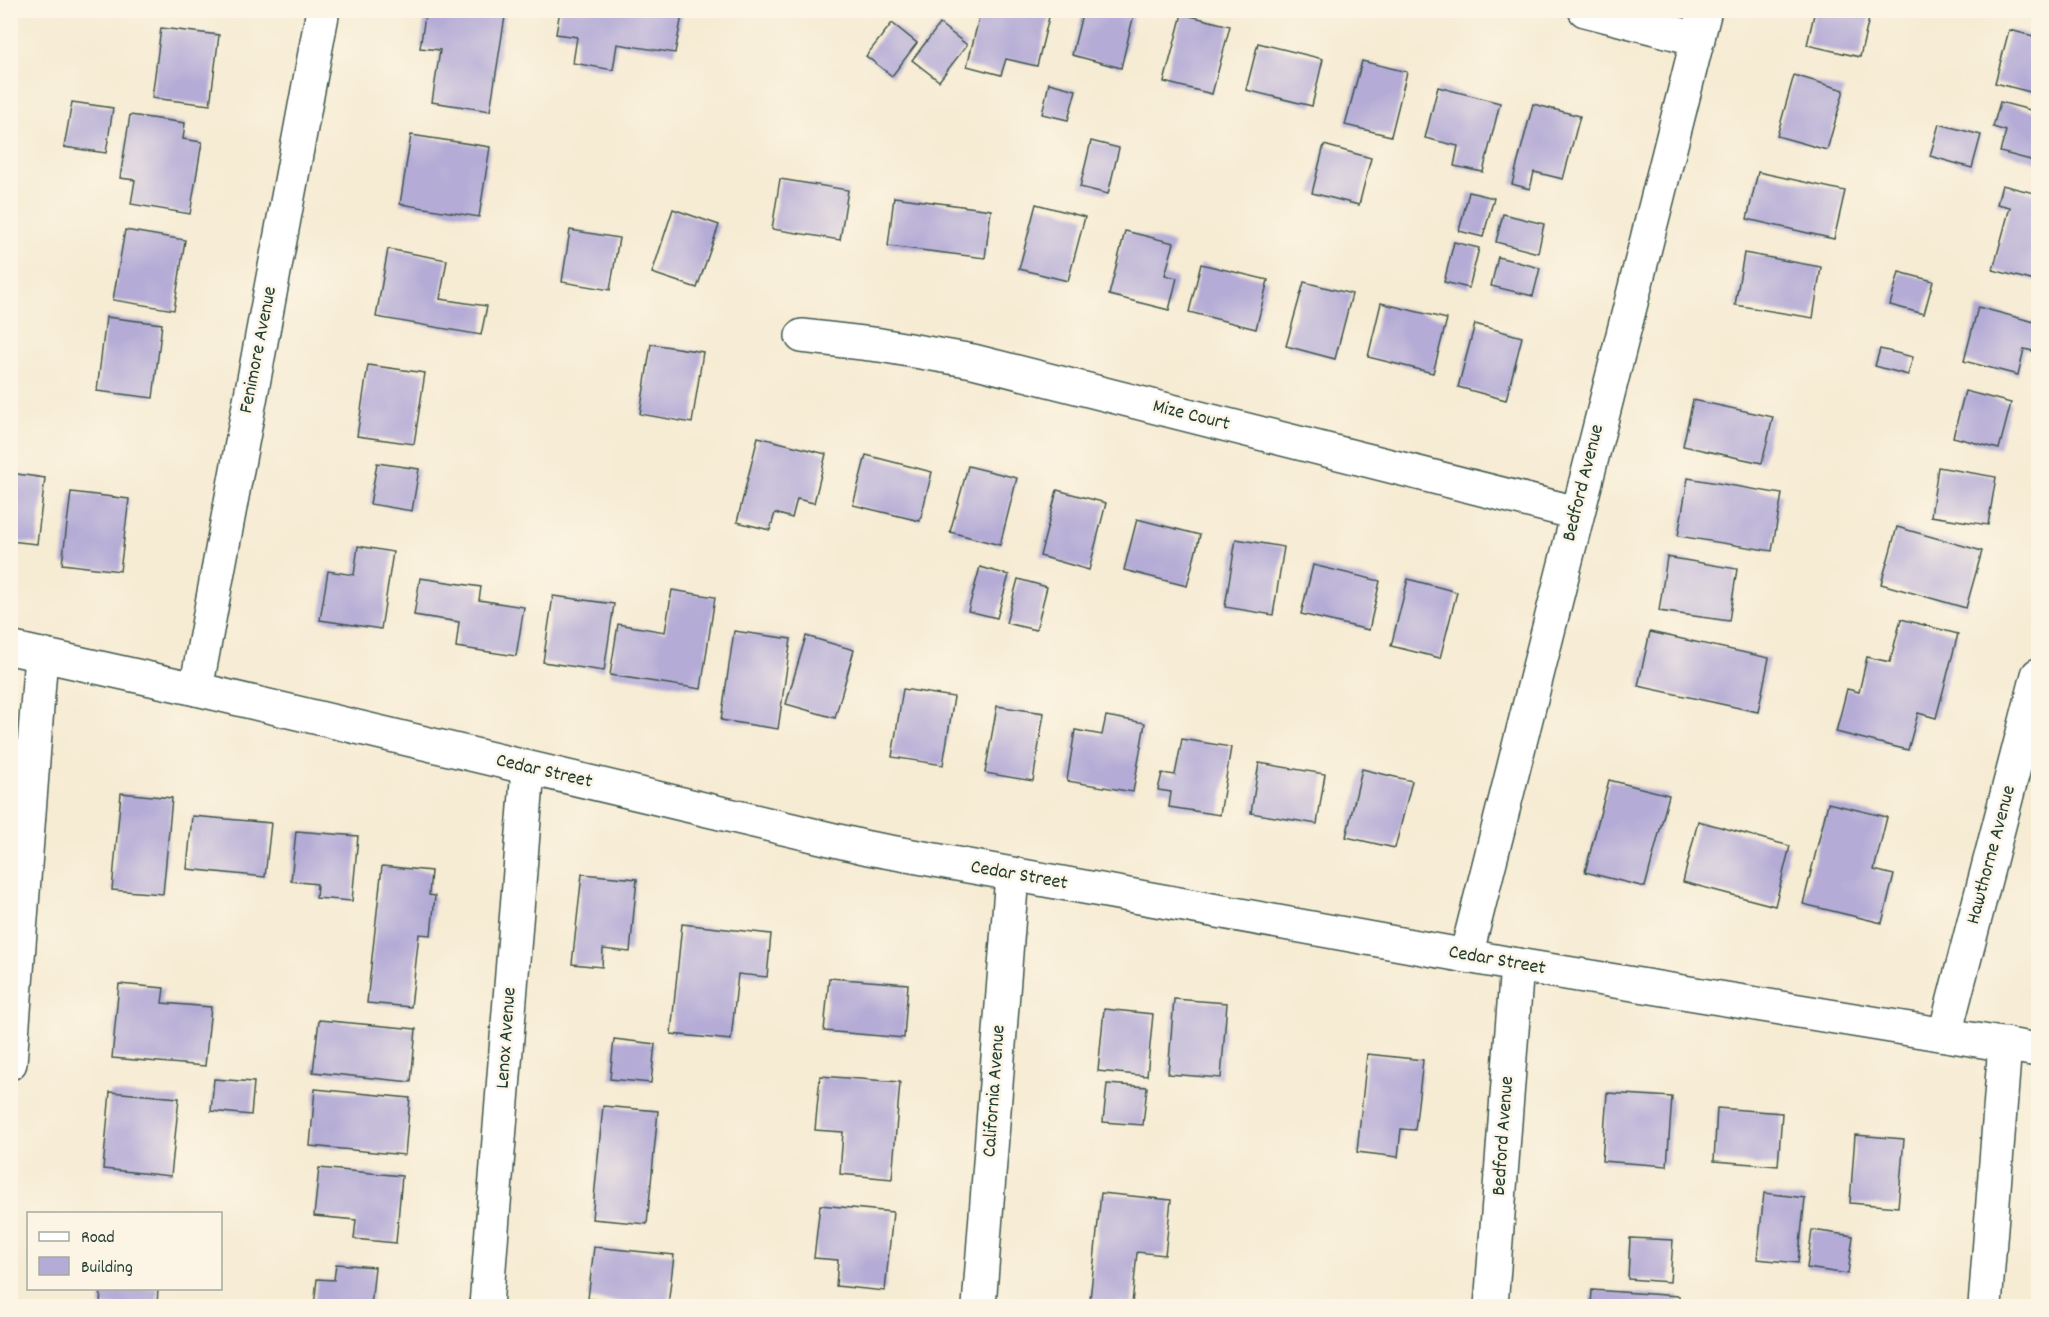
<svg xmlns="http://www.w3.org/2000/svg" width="2049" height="1317" font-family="Dekko,sans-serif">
<rect width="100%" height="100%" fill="#fcf5e5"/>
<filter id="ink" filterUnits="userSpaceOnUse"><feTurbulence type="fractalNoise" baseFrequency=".0167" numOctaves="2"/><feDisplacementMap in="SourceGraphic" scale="12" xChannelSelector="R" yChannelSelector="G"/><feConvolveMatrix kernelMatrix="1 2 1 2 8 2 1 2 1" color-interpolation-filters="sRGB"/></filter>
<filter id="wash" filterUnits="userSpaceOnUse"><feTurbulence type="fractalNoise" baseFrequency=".008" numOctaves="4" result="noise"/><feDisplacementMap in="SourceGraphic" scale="24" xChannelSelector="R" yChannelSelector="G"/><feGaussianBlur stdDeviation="1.35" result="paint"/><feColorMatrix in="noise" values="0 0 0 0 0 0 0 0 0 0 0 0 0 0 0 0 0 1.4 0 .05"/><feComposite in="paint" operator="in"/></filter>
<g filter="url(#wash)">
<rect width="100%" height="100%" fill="#f6ebd3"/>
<g id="blocks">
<!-- building -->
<g fill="#b4abd6">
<path d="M 426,10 L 506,10 L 490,111 L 432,102 L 440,50 L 420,48 Z"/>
<path d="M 560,10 L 683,10 L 675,53 L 617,44 L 613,70 L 573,63 L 577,37 L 556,34 Z"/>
<path d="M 981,10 L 1022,10 L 1049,17 L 1037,66 L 1006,59 L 1001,75 L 967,66 Z"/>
<path d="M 1083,10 L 1135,10 L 1121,68 L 1072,55 Z"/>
<path d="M 1815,10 L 1871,10 L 1860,57 L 1807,45 Z"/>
<path d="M 1182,14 L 1230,26 L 1212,94 L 1164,82 Z"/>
<path d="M 892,23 L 917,43 L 892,76 L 866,56 Z"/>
<path d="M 940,24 L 967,45 L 939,81 L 912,60 Z"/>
<path d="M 161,28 L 219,35 L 210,105 L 152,98 Z"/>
<path d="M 2009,30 L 2038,37 L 2038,94 L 1995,83 Z"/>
<path d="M 1258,43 L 1323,59 L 1312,106 L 1246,90 Z"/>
<path d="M 1362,61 L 1407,72 L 1391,136 L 1345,125 Z"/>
<path d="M 1794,75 L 1844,90 L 1827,150 L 1777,136 Z"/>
<path d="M 1049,83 L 1076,90 L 1068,120 L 1042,114 Z"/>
<path d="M 1438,87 L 1500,103 L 1483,172 L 1454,166 L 1458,146 L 1425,138 Z"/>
<path d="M 72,102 L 113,108 L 106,153 L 64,147 Z"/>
<path d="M 2000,102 L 2038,112 L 2038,162 L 2000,152 L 2006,131 L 1993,127 Z"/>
<path d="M 1533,104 L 1580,116 L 1563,179 L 1534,172 L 1530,189 L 1512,184 Z"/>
<path d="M 130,115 L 185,123 L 183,139 L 202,142 L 190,214 L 131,204 L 135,180 L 120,178 Z"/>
<path d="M 1939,124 L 1981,135 L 1972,168 L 1930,156 Z"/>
<path d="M 411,135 L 490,147 L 479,217 L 400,204 Z"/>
<path d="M 1091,141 L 1119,148 L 1108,194 L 1080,187 Z"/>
<path d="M 1324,145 L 1371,158 L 1359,205 L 1312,193 Z"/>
<path d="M 1758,172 L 1845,191 L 1834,239 L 1747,219 Z"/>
<path d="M 780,179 L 848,190 L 840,240 L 772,229 Z"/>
<path d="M 2002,185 L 2038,194 L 2038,282 L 1993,270 L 2010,207 L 1997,204 Z"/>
<path d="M 1469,192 L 1494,198 L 1483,237 L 1459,231 Z"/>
<path d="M 894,197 L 991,210 L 985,258 L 888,246 Z"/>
<path d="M 1036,204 L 1085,217 L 1068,281 L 1019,269 Z"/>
<path d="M 673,209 L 719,225 L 697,288 L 652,273 Z"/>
<path d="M 1503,214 L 1544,224 L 1538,253 L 1496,242 Z"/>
<path d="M 125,230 L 185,240 L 174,310 L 113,300 Z"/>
<path d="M 570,230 L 619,238 L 610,290 L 562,282 Z"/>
<path d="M 1125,231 L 1174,243 L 1165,275 L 1177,278 L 1169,310 L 1109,295 Z"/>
<path d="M 1454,242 L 1479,248 L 1469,288 L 1444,282 Z"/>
<path d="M 388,249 L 447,260 L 440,299 L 487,306 L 481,335 L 376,317 Z"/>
<path d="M 1744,253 L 1821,267 L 1813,318 L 1735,305 Z"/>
<path d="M 1498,257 L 1540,268 L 1533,296 L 1491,286 Z"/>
<path d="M 1201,264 L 1268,280 L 1256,329 L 1189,312 Z"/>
<path d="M 1899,272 L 1933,281 L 1924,314 L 1890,305 Z"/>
<path d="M 1304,282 L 1352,294 L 1335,359 L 1286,346 Z"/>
<path d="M 1381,303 L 1447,319 L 1433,373 L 1368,357 Z"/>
<path d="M 1978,307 L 2038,323 L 2037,352 L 2024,349 L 2018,375 L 1964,361 Z"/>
<path d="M 106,317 L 162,324 L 153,398 L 97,391 Z"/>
<path d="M 1475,324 L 1522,337 L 1506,400 L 1458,387 Z"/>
<path d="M 651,344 L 703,352 L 692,423 L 640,414 Z"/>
<path d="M 1880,349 L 1913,357 L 1908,375 L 1875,366 Z"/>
<path d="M 368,365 L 425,373 L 414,444 L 357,436 Z"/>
<path d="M 1965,391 L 2011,403 L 1999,449 L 1953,437 Z"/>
<path d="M 1693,400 L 1773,417 L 1762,463 L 1683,446 Z"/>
<path d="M 758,437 L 826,454 L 814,503 L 797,499 L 792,518 L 775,513 L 770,530 L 737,522 Z"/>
<path d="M 866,455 L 932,472 L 920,521 L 853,505 Z"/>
<path d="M 377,463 L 419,469 L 412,511 L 370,504 Z"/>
<path d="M 968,466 L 1017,478 L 1000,545 L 950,532 Z"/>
<path d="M 1938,467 L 1996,477 L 1988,525 L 1931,516 Z"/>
<path d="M 10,473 L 45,478 L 37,544 L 10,541 Z"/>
<path d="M 1688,478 L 1782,494 L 1772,551 L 1678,536 Z"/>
<path d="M 1057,490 L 1106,503 L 1089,570 L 1040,556 Z"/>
<path d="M 71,492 L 129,499 L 120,571 L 62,564 Z"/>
<path d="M 1137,519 L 1200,535 L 1187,586 L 1124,570 Z"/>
<path d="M 1897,527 L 1982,551 L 1966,608 L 1881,584 Z"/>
<path d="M 1236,539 L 1284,547 L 1273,615 L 1225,607 Z"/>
<path d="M 358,546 L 393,552 L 381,629 L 320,620 L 328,571 L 354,575 Z"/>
<path d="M 1667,557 L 1737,569 L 1729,621 L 1659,611 Z"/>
<path d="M 1313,565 L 1380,581 L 1369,630 L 1301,614 Z"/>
<path d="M 980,567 L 1009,575 L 997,618 L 968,611 Z"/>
<path d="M 420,578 L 481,587 L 479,600 L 524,607 L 516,656 L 456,647 L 459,622 L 414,615 Z"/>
<path d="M 1018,579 L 1047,587 L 1036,630 L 1006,623 Z"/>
<path d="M 1408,579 L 1457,592 L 1440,658 L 1391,646 Z"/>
<path d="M 672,590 L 715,597 L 701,689 L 610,675 L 618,624 L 665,632 Z"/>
<path d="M 553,596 L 614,604 L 604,671 L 543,662 Z"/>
<path d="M 1901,619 L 1958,634 L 1936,718 L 1918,713 L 1908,750 L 1836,732 L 1847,689 L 1859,692 L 1867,657 L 1890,662 Z"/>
<path d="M 734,631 L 791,639 L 778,729 L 721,720 Z"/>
<path d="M 1650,632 L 1769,658 L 1758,712 L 1638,686 Z"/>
<path d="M 806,636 L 854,650 L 835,718 L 786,704 Z"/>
<path d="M 903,689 L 954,697 L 943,765 L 892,757 Z"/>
<path d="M 997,706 L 1044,713 L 1033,781 L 985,773 Z"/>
<path d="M 1106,716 L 1145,723 L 1133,792 L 1067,781 L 1075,730 L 1102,735 Z"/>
<path d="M 1182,739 L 1231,747 L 1220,815 L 1169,807 L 1171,792 L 1158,790 L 1162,773 L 1175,775 Z"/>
<path d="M 1259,763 L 1325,774 L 1317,824 L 1251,813 Z"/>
<path d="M 1362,769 L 1412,781 L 1395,848 L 1346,837 Z"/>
<path d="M 1609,780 L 1669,795 L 1645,887 L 1585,872 Z"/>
<path d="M 121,793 L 172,798 L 163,894 L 112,890 Z"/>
<path d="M 1828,803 L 1887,817 L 1874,870 L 1894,875 L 1882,923 L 1803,904 Z"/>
<path d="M 192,816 L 271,823 L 265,877 L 187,869 Z"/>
<path d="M 1698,821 L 1790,846 L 1775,906 L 1683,882 Z"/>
<path d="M 296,831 L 358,836 L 352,901 L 316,898 L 317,884 L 291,881 Z"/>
<path d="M 382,866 L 431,871 L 429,895 L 435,896 L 431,935 L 419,934 L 411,1007 L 367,1003 Z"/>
<path d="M 582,874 L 637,879 L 630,952 L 603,949 L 602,967 L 572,964 Z"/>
<path d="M 682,924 L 771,934 L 767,977 L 738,974 L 731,1040 L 671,1034 Z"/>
<path d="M 829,978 L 908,984 L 904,1038 L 824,1031 Z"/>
<path d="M 119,984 L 164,988 L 162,1003 L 211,1007 L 205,1066 L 112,1058 Z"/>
<path d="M 1174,999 L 1227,1003 L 1221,1078 L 1168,1074 Z"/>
<path d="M 1104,1009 L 1153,1014 L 1147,1076 L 1098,1071 Z"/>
<path d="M 319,1020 L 416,1029 L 411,1082 L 313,1072 Z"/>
<path d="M 614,1039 L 655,1044 L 651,1083 L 610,1079 Z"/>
<path d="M 1367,1054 L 1423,1060 L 1415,1130 L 1401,1129 L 1398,1157 L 1357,1152 Z"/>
<path d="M 820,1076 L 900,1082 L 892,1179 L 840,1174 L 843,1132 L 815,1130 Z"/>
<path d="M 214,1079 L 254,1082 L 251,1115 L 211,1111 Z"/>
<path d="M 1107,1084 L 1147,1087 L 1143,1125 L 1103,1122 Z"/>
<path d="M 315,1089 L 410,1098 L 405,1155 L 310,1146 Z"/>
<path d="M 110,1092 L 179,1098 L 171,1176 L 103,1169 Z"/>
<path d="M 1607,1093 L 1672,1097 L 1667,1166 L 1602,1161 Z"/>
<path d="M 603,1106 L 658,1111 L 647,1224 L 592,1219 Z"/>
<path d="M 1717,1108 L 1782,1113 L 1778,1166 L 1714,1161 Z"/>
<path d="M 1855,1135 L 1904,1139 L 1898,1207 L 1850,1203 Z"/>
<path d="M 319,1168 L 402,1176 L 396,1243 L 354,1239 L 356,1220 L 314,1216 Z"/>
<path d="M 1101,1193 L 1171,1200 L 1165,1255 L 1137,1252 L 1132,1304 L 1090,1300 Z"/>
<path d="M 1764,1193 L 1805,1198 L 1798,1263 L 1757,1259 Z"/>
<path d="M 820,1205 L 893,1212 L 885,1291 L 836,1286 L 838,1260 L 814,1258 Z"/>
<path d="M 1812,1230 L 1853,1236 L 1848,1274 L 1807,1268 Z"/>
<path d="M 1630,1238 L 1673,1240 L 1670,1282 L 1628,1279 Z"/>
<path d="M 594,1247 L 674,1255 L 668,1306 L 588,1299 Z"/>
<path d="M 336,1264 L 375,1267 L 371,1306 L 314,1306 L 317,1279 L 334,1280 Z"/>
<path d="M 101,1288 L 158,1288 L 157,1306 L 100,1306 Z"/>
<path d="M 1592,1290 L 1679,1296 L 1679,1306 L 1591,1306 Z"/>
</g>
</g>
</g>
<g filter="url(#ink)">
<use href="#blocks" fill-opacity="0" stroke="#3f574c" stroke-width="1.5"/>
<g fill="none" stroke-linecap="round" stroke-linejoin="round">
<!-- street casing -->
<g stroke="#3f574c" stroke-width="36">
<g id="street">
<path d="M 1585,10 L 1698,39"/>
<path d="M 802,336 L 880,345 L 973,361 L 1577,513"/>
<path d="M 10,648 L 196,689 L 868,848 L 1517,965 L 2038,1050"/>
<path d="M 196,689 L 323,10"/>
<path d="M 1466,956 L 1705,10"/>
<path d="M 1945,1034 L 2038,675"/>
<path d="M 10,1063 L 41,655"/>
<path d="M 486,1306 L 528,769"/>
<path d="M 979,1306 L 1012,875"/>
<path d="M 1491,1306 L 1517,965"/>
<path d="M 1985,1306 L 2005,1044"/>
</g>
</g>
<!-- street -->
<use href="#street" stroke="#fff" stroke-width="33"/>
</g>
</g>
<g text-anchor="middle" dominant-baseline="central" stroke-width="5" stroke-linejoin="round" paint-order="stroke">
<!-- street labels -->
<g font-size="20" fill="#1f3d34" stroke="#fcf5e5">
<text transform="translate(259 350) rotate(-79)">Fenimore Avenue</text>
<text transform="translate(1191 416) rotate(14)">Mize Court</text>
<text transform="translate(1584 483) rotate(-76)">Bedford Avenue</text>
<text transform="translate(544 772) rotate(13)">Cedar Street</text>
<text transform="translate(1992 855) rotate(-75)">Hawthorne Avenue</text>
<text transform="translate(1019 876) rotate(10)">Cedar Street</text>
<text transform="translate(1497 961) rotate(10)">Cedar Street</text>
<text transform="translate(507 1038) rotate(-86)">Lenox Avenue</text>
<text transform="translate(995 1091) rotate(-86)">California Avenue</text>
<text transform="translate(1504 1136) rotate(-86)">Bedford Avenue</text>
</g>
</g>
<!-- margin -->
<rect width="2049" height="1317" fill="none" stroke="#fcf5e5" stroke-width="36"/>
<!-- legend -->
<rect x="27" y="1212" width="195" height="78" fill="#fcf5e5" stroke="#a4ab9e" stroke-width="1.5"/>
<rect x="39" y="1232" width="30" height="9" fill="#ffffff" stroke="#a4ab9e" stroke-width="1.5"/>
<text x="81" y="1242" font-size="18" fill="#1f3d34">Road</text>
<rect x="39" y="1257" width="30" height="18" fill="#b4abd6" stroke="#a4ab9e" stroke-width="1.5"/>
<text x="81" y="1272" font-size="18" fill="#1f3d34">Building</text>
</svg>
